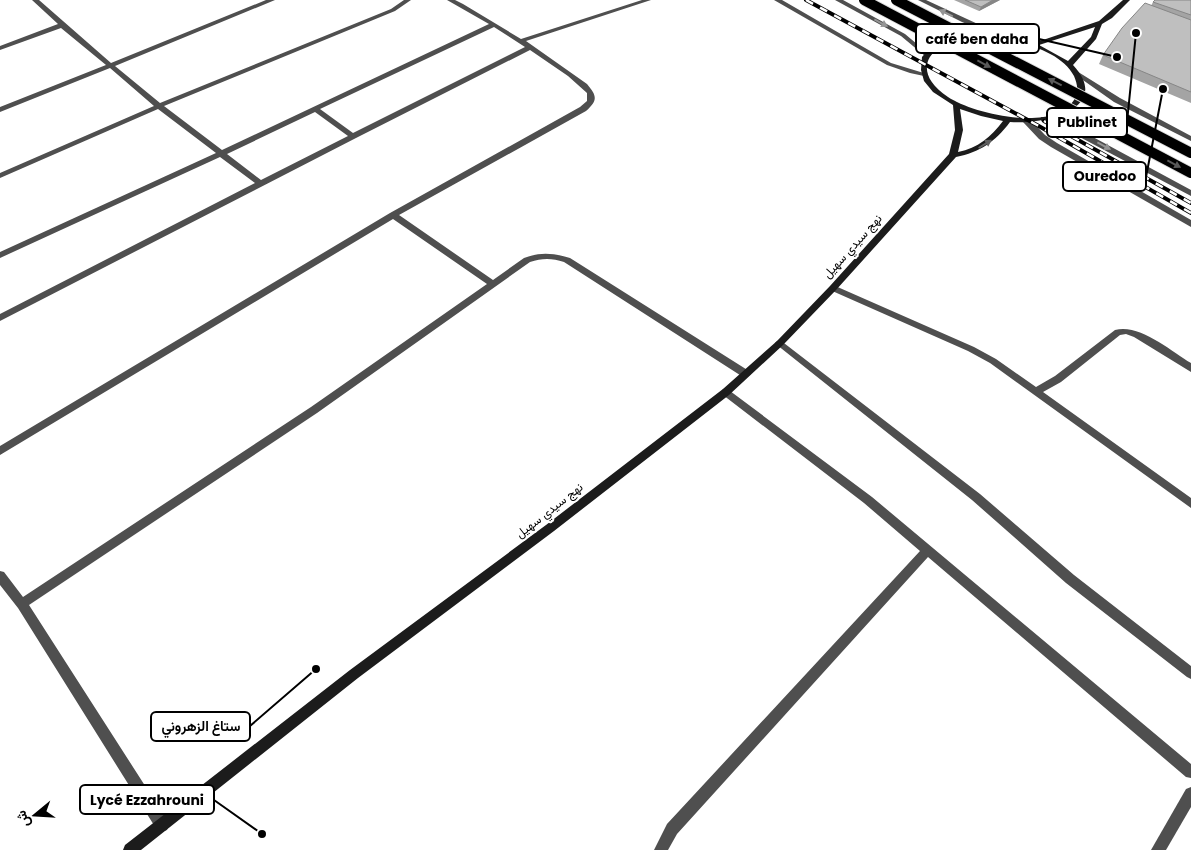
<svg xmlns="http://www.w3.org/2000/svg" width="1191" height="850" font-family="Poppins,Vazirmatn,sans-serif">
<rect width="100%" height="100%" fill="#fff"/>
<g fill="none" stroke-linecap="round" stroke-linejoin="round">
<!-- minor -->
<g fill="#4f4f4f" fill-rule="evenodd">
<path d="M 32,0 L 39,0 L 111,63 L 266,0 L 275,0 L 115,66 L 160,103 L 391,9 L 404,0 L 411,0 L 395,11 L 164,106 L 222,150 L 489,24 L 447,0 L 455,0 L 463,4 L 521,39 L 642,0 L 651,0 L 526,41 L 587,84 C 597,96 598,100 586,111 L 399,215 L 493,280 L 524,258 C 540,252 553,253 570,258 L 749,371 L 751,374 L 746,378 L 743,377 L 564,262 C 552,258 542,258 530,262 L 317,413 L 29,605 L 167,820 L 169,825 L 167,830 L 162,832 L 157,830 L 18,608 L 0,585 L 0,571 L 4,572 L 23,597 L 311,407 L 487,284 L 393,219 L 0,455 L 0,446 L 390,213 L 580,107 L 587,101 L 587,93 L 568,76 L 530,50 L 356,138 L 0,321 L 0,314 L 255,183 L 220,157 L 0,258 L 0,252 L 216,153 L 158,109 L 0,178 L 0,173 L 154,106 L 110,68 L 0,112 L 0,107 L 106,65 L 61,28 L 0,50 L 0,46 L 58,24 ZM 494,27 L 525,47 L 353,133 L 320,109 ZM 315,112 L 348,136 L 261,180 L 227,154 Z"/>
<path d="M 774,0 L 782,0 L 891,63 L 927,74 L 924,76 L 910,73 L 887,65 Z"/>
<path d="M 835,0 L 843,0 L 905,34 L 930,55 L 925,56 L 901,36 Z"/>
<path d="M 918,0 L 926,0 L 1008,38 L 1003,39 L 962,22 Z"/>
<path d="M 1075,70 L 1120,98 L 1191,136 L 1191,141 L 1114,102 L 1073,73 L 1073,71 Z"/>
<path d="M 1041,117 L 1047,117 L 1080,130 L 1191,190 L 1191,196 L 1074,134 L 1041,121 Z"/>
<path d="M 1023,118 L 1029,118 L 1045,135 L 1057,143 L 1191,220 L 1191,227 L 1051,147 L 1039,139 L 1023,122 Z"/>
<path d="M 833,285 L 974,347 L 996,359 L 1036,387 L 1055,376 L 1115,330 C 1139,323 1171,351 1191,363 L 1191,372 L 1134,337 L 1126,334 L 1120,335 L 1061,382 L 1043,392 L 1191,498 L 1191,508 L 990,363 L 968,351 L 830,290 L 829,288 Z"/>
<path d="M 780,340 L 980,494 L 1074,575 L 1191,666 L 1191,679 L 1187,677 L 1066,583 L 972,500 L 777,345 L 775,343 L 777,341 Z"/>
<path d="M 726,388 L 872,497 L 1191,764 L 1191,778 L 1186,777 L 928,557 L 677,834 L 668,850 L 654,850 L 667,824 L 920,551 L 864,503 L 723,395 L 721,392 L 723,389 Z"/>
<path d="M 1191,787 L 1191,807 L 1166,850 L 1151,850 L 1186,789 Z"/>
</g>
<!-- secondary -->
<path fill="#1c1c1c" fill-rule="evenodd" d="M 1123,0 L 1130,0 L 1112,18 L 1102,24 L 1096,39 L 1073,65 C 1114,109 1042,125 1010,122 C 995,142 980,152 956,157 L 836,290 L 783,345 L 729,395 L 554,531 L 358,678 L 141,850 L 123,850 L 125,845 L 350,670 L 546,525 L 723,389 L 777,341 L 830,286 L 949,154 L 955,130 L 953,105 L 933,92 L 924,81 L 921,70 L 922,57 L 929,49 L 936,43 L 957,35 L 978,33 L 998,35 L 1030,41 L 1043,40 L 1099,21 ZM 1095,27 L 1091,37 L 1068,61 L 1039,45 ZM 967,38 C 999,36 1058,45 1074,76 C 1077,83 1079,91 1075,98 C 1057,134 973,114 948,97 C 909,71 929,43 967,38 ZM 960,109 L 981,116 L 1003,121 C 991,137 978,148 958,152 L 963,130 Z"/>
<!-- rail casing -->
<g stroke="#000" stroke-width="4">
<g id="rail">
<path d="M 806,0 L 1037,125 L 1191,213"/>
<path d="M 1044,121 L 1191,203"/>
</g>
</g>
<!-- rail -->
<use href="#rail" stroke="#fff" stroke-width="2.5" stroke-dasharray="8" stroke-linecap="butt"/>
<!-- trunk-bridge casing -->
<g stroke="#dbdbdb" stroke-width="12" stroke-linecap="butt">
<g id="trunk-bridge">
<path d="M 864,0 L 1191,173"/>
<path d="M 896,0 L 1191,153"/>
</g>
</g>
<!-- trunk-bridge -->
<use href="#trunk-bridge" stroke="#000" stroke-width="10"/>
</g>
<!-- wall -->
<g fill="#a4a4a4">
<path d="M 954,0 L 1000,0 L 979,11 Z"/>
<path d="M 1191,0 L 1191,103 L 1099,64 L 1103,55 L 1151,6 L 1153,2 Z"/>
</g>
<!-- shaded-wall -->
<path fill="#868686" d="M 993,0 L 1000,0 L 979,11 L 981,7 Z"/>
<!-- building -->
<g fill="#bfbfbf" stroke="#868686">
<path d="M 965,0 L 993,0 L 981,7 Z"/>
<path d="M 1155,0 L 1191,0 L 1191,15 L 1153,2 Z"/>
<path d="M 1145,3 L 1191,20 L 1191,92 L 1103,55 L 1122,28 Z"/>
</g>
<!-- one-way arrows -->
<defs><path id="oneway-solid" d="M-6-.8H1V-3.2L6.5 0L1 3.2V.8H-6Z" transform="scale(1.25)"/></defs>
<g fill="#959595">
<use href="#oneway-solid" transform="translate(946 13) rotate(-154)"/>
<use href="#oneway-solid" transform="translate(881 23) rotate(28)"/>
<use href="#oneway-solid" transform="translate(1104 146) rotate(28)"/>
</g>
<g fill="#595959">
<use href="#oneway-solid" transform="translate(984 64) rotate(28)"/>
<use href="#oneway-solid" transform="translate(1055 82) rotate(-153)"/>
<use href="#oneway-solid" transform="translate(1174 164) rotate(28)"/>
</g>
<use fill="#606060" href="#oneway-solid" transform="translate(985 144) rotate(-32)"/>
<g text-anchor="middle" dominant-baseline="central" stroke-width="4" stroke-linejoin="round" paint-order="stroke">
<!-- street labels -->
<g font-size="12" fill="#000" stroke="#fff">
<text transform="translate(852 246) rotate(-48)">نهج سيدي سهيل</text>
<text transform="translate(549 510) rotate(-38)">نهج سيدي سهيل</text>
</g>
</g>
<!-- callouts -->
<path fill="none" stroke="#000" stroke-width="2" d="M1117 57L1039 39M1136 33L1127 122M1163 89L1146 177M316 669L250 726M262 834L214 800"/>
<g fill="#000" stroke="#fff" stroke-width="2">
<circle cx="1117" cy="57" r="5"/>
<circle cx="1136" cy="33" r="5"/>
<circle cx="1163" cy="89" r="5"/>
<circle cx="316" cy="669" r="5"/>
<circle cx="262" cy="834" r="5"/>
</g>
<g fill="#fff" stroke="#000" stroke-width="2">
<rect x="916" y="24" width="123" height="29" rx="5"/>
<rect x="1047" y="108" width="80" height="29" rx="5"/>
<rect x="1063" y="162" width="83" height="29" rx="5"/>
<rect x="151" y="712" width="99" height="29" rx="5"/>
<rect x="80" y="785" width="134" height="29" rx="5"/>
</g>
<g font-size="14" text-anchor="middle" font-weight="bold" fill="#000">
<text x="977" y="44">café ben daha</text>
<text x="1087" y="127">Publinet</text>
<text x="1105" y="181">Ouredoo</text>
<text x="201" y="731">ستاغ الزهروني</text>
<text x="147" y="805">Lycé Ezzahrouni</text>
</g>
<!-- north arrow -->
<g transform="translate(35 815) rotate(252)" stroke="#ffffff" stroke-width="4" paint-order="stroke">
<path d="M0-4L9 19L0 12L-9 19Z" fill="#000000"/>
<text y="-8" font-size="14" font-weight="bold" text-anchor="middle" fill="#000000">ش</text>
</g>
</svg>
